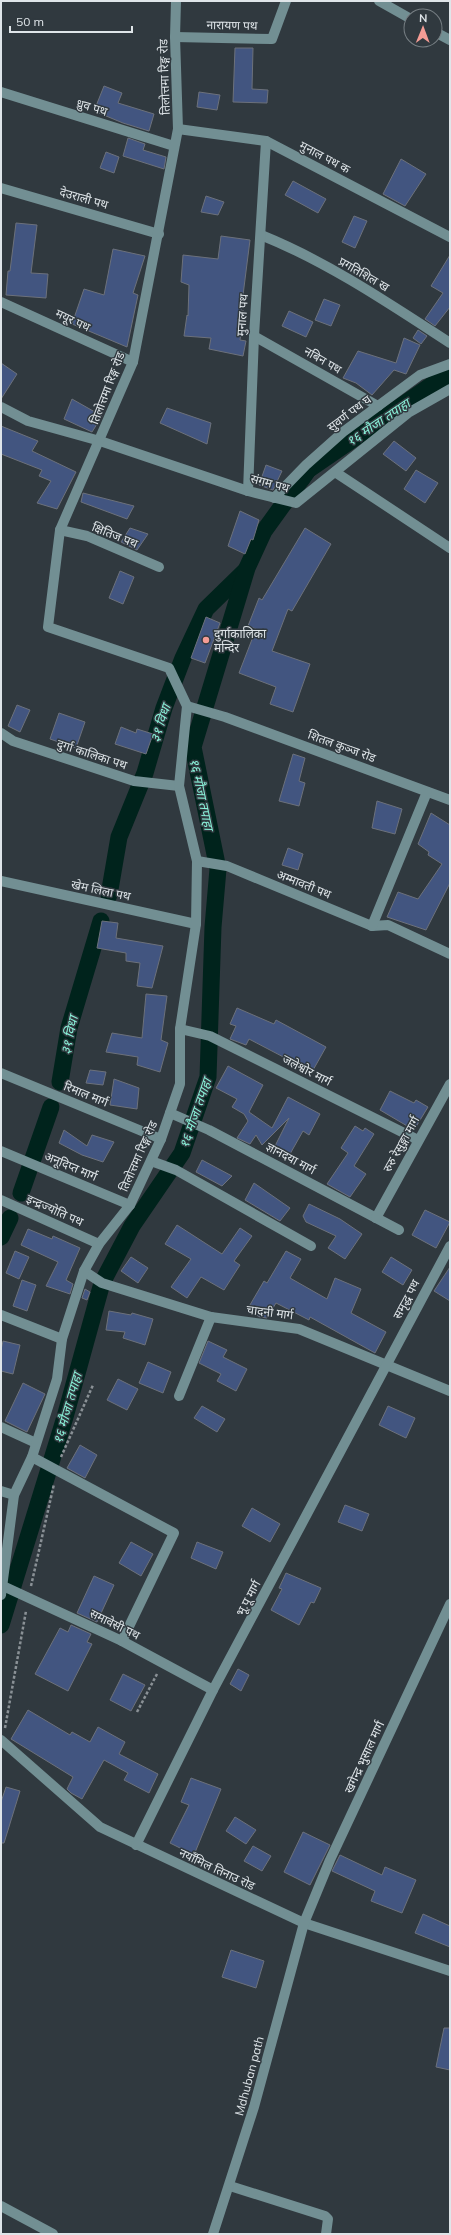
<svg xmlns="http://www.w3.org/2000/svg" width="451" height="2235" font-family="Mulish,'Noto Sans Devanagari',sans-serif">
<rect width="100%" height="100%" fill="#30393f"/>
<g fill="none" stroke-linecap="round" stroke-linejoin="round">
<!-- canal -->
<g stroke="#00231c" stroke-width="17">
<path d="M 301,480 L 308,470 L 439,380 L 450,377"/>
<path d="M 109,895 L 119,837 L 145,773 L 164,708 L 183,658 L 206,609 L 246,570"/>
<path d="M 60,1082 L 69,1028 L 101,921"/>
<path d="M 21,1193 L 51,1107"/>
<path d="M 1,1237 L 10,1218"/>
<path d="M 1,1625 L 65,1417 L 102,1283 L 132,1226 L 182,1153 L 208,1077 L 213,927 L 218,869 L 193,747 L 247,568 L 264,531 L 308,470"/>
</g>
</g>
<!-- building -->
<g fill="#425580" stroke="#6c717b">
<path d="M 235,48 L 253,48 L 252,89 L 268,90 L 267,103 L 233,102 Z"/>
<path d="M 104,86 L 122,93 L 118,103 L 154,114 L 149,131 L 123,123 L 94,111 Z"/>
<path d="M 199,92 L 220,95 L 217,110 L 197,107 Z"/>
<path d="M 128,138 L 145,144 L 143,150 L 166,157 L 164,169 L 123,156 Z"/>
<path d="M 106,152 L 119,157 L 114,173 L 100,168 Z"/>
<path d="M 401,159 L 426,174 L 405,206 L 383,194 Z"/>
<path d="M 293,181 L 326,199 L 318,213 L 285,195 Z"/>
<path d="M 206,196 L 224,202 L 218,215 L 201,212 Z"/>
<path d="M 354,216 L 367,221 L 355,248 L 342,242 Z"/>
<path d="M 16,223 L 37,225 L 31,273 L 48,274 L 46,298 L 6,295 L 8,271 L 10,271 Z"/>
<path d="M 221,236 L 250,240 L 241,311 L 244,311 L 240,340 L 246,341 L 243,356 L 209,349 L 211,338 L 184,336 L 187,315 L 188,316 L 189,285 L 181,282 L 183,255 L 218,259 Z"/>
<path d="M 113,249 L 145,256 L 133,293 L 138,295 L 127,347 L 72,324 L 84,289 L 104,295 Z"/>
<path d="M 450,255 L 450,307 L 435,326 L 425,319 L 443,293 L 431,286 Z"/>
<path d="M 324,299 L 340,305 L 331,326 L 315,320 Z"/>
<path d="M 289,311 L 313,322 L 306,337 L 282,326 Z"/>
<path d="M 418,330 L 427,336 L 421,344 L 413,338 Z"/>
<path d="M 404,338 L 420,345 L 406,374 L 394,370 L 372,395 L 356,383 L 343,378 L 358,351 L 396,363 Z"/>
<path d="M 1,363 L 17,374 L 1,399 Z"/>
<path d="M 72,399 L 102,416 L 92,432 L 64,419 Z"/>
<path d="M 167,408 L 211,423 L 207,444 L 160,423 Z"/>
<path d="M 1,426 L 38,441 L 32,451 L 76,472 L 57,509 L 37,503 L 51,481 L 39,476 L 42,470 L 1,454 Z"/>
<path d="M 394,441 L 416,458 L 406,471 L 383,454 Z"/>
<path d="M 266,465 L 282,471 L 273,490 L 259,485 Z"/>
<path d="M 416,470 L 438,483 L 425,503 L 404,489 Z"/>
<path d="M 83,493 L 134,506 L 127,519 L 81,502 Z"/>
<path d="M 240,511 L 259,520 L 253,540 L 251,539 L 245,554 L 228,546 Z"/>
<path d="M 130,528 L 148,534 L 137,550 L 121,542 Z"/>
<path d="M 305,528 L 331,544 L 292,611 L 288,609 L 272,651 L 310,664 L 293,712 L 270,704 L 276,687 L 239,673 L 256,629 L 248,626 L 259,598 L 262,600 Z"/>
<path d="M 120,571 L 134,577 L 123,604 L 109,598 Z"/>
<path d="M 206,617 L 220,623 L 205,663 L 191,658 Z"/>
<path d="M 17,705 L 30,710 L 20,732 L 8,726 Z"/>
<path d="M 59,713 L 85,722 L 76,748 L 50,739 Z"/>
<path d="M 121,727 L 136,733 L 137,729 L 153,734 L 146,754 L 115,744 Z"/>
<path d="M 293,754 L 305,758 L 299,781 L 305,783 L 299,806 L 279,801 Z"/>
<path d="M 377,801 L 402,809 L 395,834 L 372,828 Z"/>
<path d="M 431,813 L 450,825 L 450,883 L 426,930 L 387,917 L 398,892 L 418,899 L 442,864 L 428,855 L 429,852 L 418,844 Z"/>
<path d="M 288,848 L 303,854 L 298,870 L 282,865 Z"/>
<path d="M 102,921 L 118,923 L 116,938 L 163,946 L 152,988 L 137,986 L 140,963 L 126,961 L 126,953 L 97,948 Z"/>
<path d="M 146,994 L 167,996 L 161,1040 L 168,1043 L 160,1072 L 137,1065 L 138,1057 L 106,1052 L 112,1033 L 142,1038 Z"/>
<path d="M 237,1008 L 274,1024 L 276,1020 L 326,1047 L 312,1072 L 249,1039 L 246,1045 L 230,1039 L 236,1026 L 230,1024 Z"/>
<path d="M 228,1066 L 263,1085 L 249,1112 L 272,1128 L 288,1097 L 320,1114 L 309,1135 L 303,1131 L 290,1154 L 275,1146 L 289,1118 L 262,1145 L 256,1135 L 250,1144 L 237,1138 L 248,1121 L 244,1114 L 232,1107 L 237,1099 L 216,1088 Z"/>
<path d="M 90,1070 L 106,1072 L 103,1085 L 86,1083 Z"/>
<path d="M 114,1079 L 139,1088 L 137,1109 L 110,1105 Z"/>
<path d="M 390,1091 L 414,1103 L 416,1100 L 428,1107 L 414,1130 L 380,1110 Z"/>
<path d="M 355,1126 L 363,1131 L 365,1128 L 374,1134 L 354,1166 L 366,1174 L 350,1197 L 327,1184 L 348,1153 L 341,1148 Z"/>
<path d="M 64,1130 L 87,1146 L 92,1135 L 114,1142 L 103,1162 L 82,1155 L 59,1143 Z"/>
<path d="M 202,1160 L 232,1176 L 222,1186 L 196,1172 Z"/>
<path d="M 254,1183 L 290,1208 L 280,1221 L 245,1200 Z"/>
<path d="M 309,1204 L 340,1219 L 362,1234 L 345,1259 L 328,1248 L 336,1236 L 306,1222 L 303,1216 Z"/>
<path d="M 425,1210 L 450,1222 L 436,1248 L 412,1235 Z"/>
<path d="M 177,1225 L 222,1254 L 240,1228 L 252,1236 L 234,1261 L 240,1265 L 224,1290 L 201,1277 L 187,1298 L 171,1287 L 191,1259 L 165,1244 Z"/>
<path d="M 28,1229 L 52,1239 L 53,1236 L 80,1248 L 66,1280 L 73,1284 L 70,1294 L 46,1286 L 58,1262 L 21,1245 Z"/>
<path d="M 15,1251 L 29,1257 L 19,1279 L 6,1273 Z"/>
<path d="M 286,1251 L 301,1259 L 290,1278 L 327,1299 L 335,1278 L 361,1289 L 351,1313 L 386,1332 L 375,1353 L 310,1317 L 309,1320 L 276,1303 L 267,1318 L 260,1317 L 247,1310 L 264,1281 L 267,1283 Z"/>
<path d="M 131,1257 L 148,1268 L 138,1283 L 121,1271 Z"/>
<path d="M 391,1257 L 412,1270 L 403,1285 L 382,1272 Z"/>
<path d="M 450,1267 L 450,1301 L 434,1291 Z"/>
<path d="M 22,1280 L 36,1285 L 27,1311 L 13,1306 Z"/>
<path d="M 85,1289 L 90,1292 L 87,1300 L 82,1298 Z"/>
<path d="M 109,1311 L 131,1315 L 132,1313 L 153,1319 L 145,1345 L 123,1338 L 125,1332 L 106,1330 Z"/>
<path d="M 3,1341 L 20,1345 L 13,1374 L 1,1371 L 1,1350 Z"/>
<path d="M 208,1341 L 227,1350 L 223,1357 L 247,1369 L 236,1391 L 217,1381 L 221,1374 L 199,1363 Z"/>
<path d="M 148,1362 L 171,1372 L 163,1393 L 139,1383 Z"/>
<path d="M 118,1379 L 138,1389 L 127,1410 L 107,1400 Z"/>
<path d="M 23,1383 L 45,1394 L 27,1432 L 5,1421 Z"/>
<path d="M 202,1406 L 225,1419 L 217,1432 L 194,1418 Z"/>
<path d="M 388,1406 L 415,1418 L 406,1438 L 379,1425 Z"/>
<path d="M 80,1445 L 97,1455 L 85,1478 L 67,1468 Z"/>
<path d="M 345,1505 L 369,1514 L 362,1531 L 338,1522 Z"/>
<path d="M 252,1508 L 280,1524 L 270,1542 L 242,1526 Z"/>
<path d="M 131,1542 L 153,1554 L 141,1576 L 119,1563 Z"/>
<path d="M 197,1542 L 223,1552 L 216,1569 L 191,1558 Z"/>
<path d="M 286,1573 L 321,1588 L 314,1603 L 311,1602 L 299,1625 L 271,1610 L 282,1589 L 279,1588 Z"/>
<path d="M 94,1576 L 114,1585 L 97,1622 L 77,1613 Z"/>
<path d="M 71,1625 L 91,1634 L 87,1642 L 92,1644 L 68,1691 L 35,1674 L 60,1628 L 68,1632 Z"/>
<path d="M 238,1669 L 249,1675 L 241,1691 L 230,1684 Z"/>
<path d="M 123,1674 L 145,1685 L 131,1711 L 110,1700 Z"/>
<path d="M 28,1710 L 70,1735 L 72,1732 L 90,1742 L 98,1727 L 125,1742 L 119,1754 L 158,1774 L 149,1793 L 124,1780 L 128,1773 L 104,1760 L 82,1799 L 71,1793 L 67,1789 L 73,1777 L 11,1739 Z"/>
<path d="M 191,1778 L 221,1789 L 194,1855 L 170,1843 L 189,1805 L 181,1802 Z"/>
<path d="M 6,1787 L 20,1791 L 4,1843 L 1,1843 L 1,1802 Z"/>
<path d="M 235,1817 L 256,1830 L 246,1844 L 226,1831 Z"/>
<path d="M 303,1832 L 330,1845 L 310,1885 L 284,1872 Z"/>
<path d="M 253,1846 L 271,1856 L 262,1871 L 244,1861 Z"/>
<path d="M 340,1855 L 382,1875 L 385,1867 L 416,1880 L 402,1913 L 371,1901 L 375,1891 L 332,1871 Z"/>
<path d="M 423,1914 L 450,1926 L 450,1947 L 415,1933 Z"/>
<path d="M 231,1950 L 264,1961 L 256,1988 L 222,1977 Z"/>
<path d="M 444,2028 L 450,2028 L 450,2070 L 436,2067 Z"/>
</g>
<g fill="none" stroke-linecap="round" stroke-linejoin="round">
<!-- path -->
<g stroke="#8a9196" stroke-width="2.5" stroke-dasharray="3 2" stroke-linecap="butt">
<path d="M 61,1457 L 93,1385"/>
<path d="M 31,1586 L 54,1484"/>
<path d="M 137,1712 L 157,1674"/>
<path d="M 5,1728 L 26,1611"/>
</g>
<!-- minor -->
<g stroke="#728f93" stroke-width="10">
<path d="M 379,1 L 411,19"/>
<path d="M 435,32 L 450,40"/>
<path d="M 175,37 L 272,39 L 286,1"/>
<path d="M 1,92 L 174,146"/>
<path d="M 178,129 L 266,141 L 450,237"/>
<path d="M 1,188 L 159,234"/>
<path d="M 261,235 C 328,262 390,304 450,343"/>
<path d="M 1,302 L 133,362"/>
<path d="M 254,336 L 378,406"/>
<path d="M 1,407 L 28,421 L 100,441 L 248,491 L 296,503 L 408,413 L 450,389"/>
<path d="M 335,472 L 450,548"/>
<path d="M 248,491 L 254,336 L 266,141"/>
<path d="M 274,498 L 306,465 L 343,432 L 420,375 L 450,364"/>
<path d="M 60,530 L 87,536 L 159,567"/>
<path d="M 187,706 L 225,717 L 450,800"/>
<path d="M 1,733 L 13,741 L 134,781 L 179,786"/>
<path d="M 197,861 L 227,866 L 372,926 L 388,925 L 450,954"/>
<path d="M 1,881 L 196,924"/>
<path d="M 372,926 L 427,792"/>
<path d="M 180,1029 L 210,1036 L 418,1140"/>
<path d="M 1,1073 L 161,1139"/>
<path d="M 170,1113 L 209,1130 L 399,1230"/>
<path d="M 1,1151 L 130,1205"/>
<path d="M 151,1161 L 176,1170 L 311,1246"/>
<path d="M 1,1200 L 99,1244"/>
<path d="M 376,1218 L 450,1084"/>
<path d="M 84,1271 L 102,1283 L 211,1317 L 299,1329 L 450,1391"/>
<path d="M 1,1315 L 62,1339"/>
<path d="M 179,1396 L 211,1317"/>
<path d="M 1,1427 L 36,1443"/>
<path d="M 32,1457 L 174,1533 L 122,1641"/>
<path d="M 1,1491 L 14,1495"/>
<path d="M 3,1586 L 122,1641 L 213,1690"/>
<path d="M 1,1595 L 14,1495 L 32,1457 L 57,1379 L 62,1339 L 84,1271 L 99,1244 L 130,1205 L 161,1139 L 180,1084 L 180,1029 L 196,924 L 197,861 L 179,786 L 187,706 L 169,668 L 48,627 L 60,530 L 133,362 L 178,129 L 175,37 L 176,1"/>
<path d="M 1,1740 L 100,1827 L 304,1923 L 450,1971"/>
<path d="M 136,1845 L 213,1690 L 450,1246"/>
<path d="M 230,2186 L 325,2216 L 328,2219 L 326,2234"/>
<path d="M 1,2206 L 53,2234"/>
<path d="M 213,2234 L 254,2107 L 304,1923 L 330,1860 L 450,1604"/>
</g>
</g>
<!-- markers -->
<circle fill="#f59c95" stroke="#30393f" stroke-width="1.5" cx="206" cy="640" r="4"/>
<g text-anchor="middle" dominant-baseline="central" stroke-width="3" stroke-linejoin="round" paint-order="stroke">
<!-- street labels -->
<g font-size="12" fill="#dfe5e9" stroke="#30393f">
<text transform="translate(232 25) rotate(1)">नारायण पथ</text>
<text transform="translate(164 77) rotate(-92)">तिलोत्तमा रिङ्ग रोड</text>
<text transform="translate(92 107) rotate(17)">ध्रुव पथ</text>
<text transform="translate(325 157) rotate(28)">मुनाल पथ क</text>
<text transform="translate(84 198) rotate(16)">देउराली पथ</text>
<text transform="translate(364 274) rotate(30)">प्रगतिशिल ख</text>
<text transform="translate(242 315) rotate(-86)">मुनाल पथ</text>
<text transform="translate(73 320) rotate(25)">मयूर पथ</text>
<text transform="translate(323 360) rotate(30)">नबिन पथ</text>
<text transform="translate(107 388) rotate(-69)">तिलोत्तमा रिङ्ग रोड</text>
<text transform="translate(349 413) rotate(-37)">सुवर्ण पथ घ</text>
<text transform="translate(270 483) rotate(15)">संगम पथ</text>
<text transform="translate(115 535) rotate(22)">क्षितिज पथ</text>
<text transform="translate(342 746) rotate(20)">शितल कुञ्ज रोड</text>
<text transform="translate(92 754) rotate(18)">दुर्गा कालिका पथ</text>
<text transform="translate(304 884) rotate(22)">अम्मावती पथ</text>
<text transform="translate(101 890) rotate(12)">खेम लिला पथ</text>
<text transform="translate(307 1070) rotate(27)">जलेश्वोर मार्ग</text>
<text transform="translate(86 1094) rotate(22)">रिमाल मार्ग</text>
<text transform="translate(401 1144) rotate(-61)">रुरु रेसुङ्गा मार्ग</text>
<text transform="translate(138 1156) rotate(-66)">तिलोत्तमा रिङ्ग रोड</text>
<text transform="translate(291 1158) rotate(28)">ज्ञानदया मार्ग</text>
<text transform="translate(71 1166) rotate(23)">अनूदिप्त मार्ग</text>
<text transform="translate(55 1210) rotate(24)">इन्द्रज्योति पथ</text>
<text transform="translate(406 1299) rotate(-62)">समृद्ध पथ</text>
<text transform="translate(270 1312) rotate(7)">चादनी मार्ग</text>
<text transform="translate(248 1598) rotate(-62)">भू.पू मार्ग</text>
<text transform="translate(115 1624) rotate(26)">समावेसी पथ</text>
<text transform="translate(364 1757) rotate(-65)">खगेन्द्र भुसाल मार्ग</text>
<text transform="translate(217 1869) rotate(25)">नयाँमिल तिनाउ रोड</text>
<text transform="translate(249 2076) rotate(-75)">Mdhuban path</text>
</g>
<!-- poi labels -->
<g font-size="12" fill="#dfe5e9" stroke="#30393f" text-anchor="start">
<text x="214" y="633">दुर्गाकालिका<tspan x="214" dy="14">मन्दिर</tspan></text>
</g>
<!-- water labels -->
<g font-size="13" font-style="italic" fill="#89f2d9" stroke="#30393f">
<text transform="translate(378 422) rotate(-34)">१६ मौजा तपाहा</text>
<text transform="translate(160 723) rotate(-72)">३१ विधा</text>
<text transform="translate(202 794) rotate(78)">१६ मौजा तपाहा</text>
<text transform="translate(69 1035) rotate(-78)">३१ विधा</text>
<text transform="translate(195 1113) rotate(-71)">१६ मौजा तपाहा</text>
<text transform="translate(67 1408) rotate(-74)">१६ मौजा तपाहा</text>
</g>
</g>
<!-- border -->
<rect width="451" height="2235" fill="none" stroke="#dfe5e9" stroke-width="4"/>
<!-- north arrow -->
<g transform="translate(423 28) rotate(1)"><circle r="19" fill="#30393f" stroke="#767e83"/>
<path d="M0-3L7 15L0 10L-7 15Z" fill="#f59c95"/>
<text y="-6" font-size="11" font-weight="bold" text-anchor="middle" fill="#dfe5e9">N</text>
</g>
<!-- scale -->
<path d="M10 26v6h122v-6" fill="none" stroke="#dfe5e9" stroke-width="2"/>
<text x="16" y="26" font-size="12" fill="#dfe5e9" stroke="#30393f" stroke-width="3" paint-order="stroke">50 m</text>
</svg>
